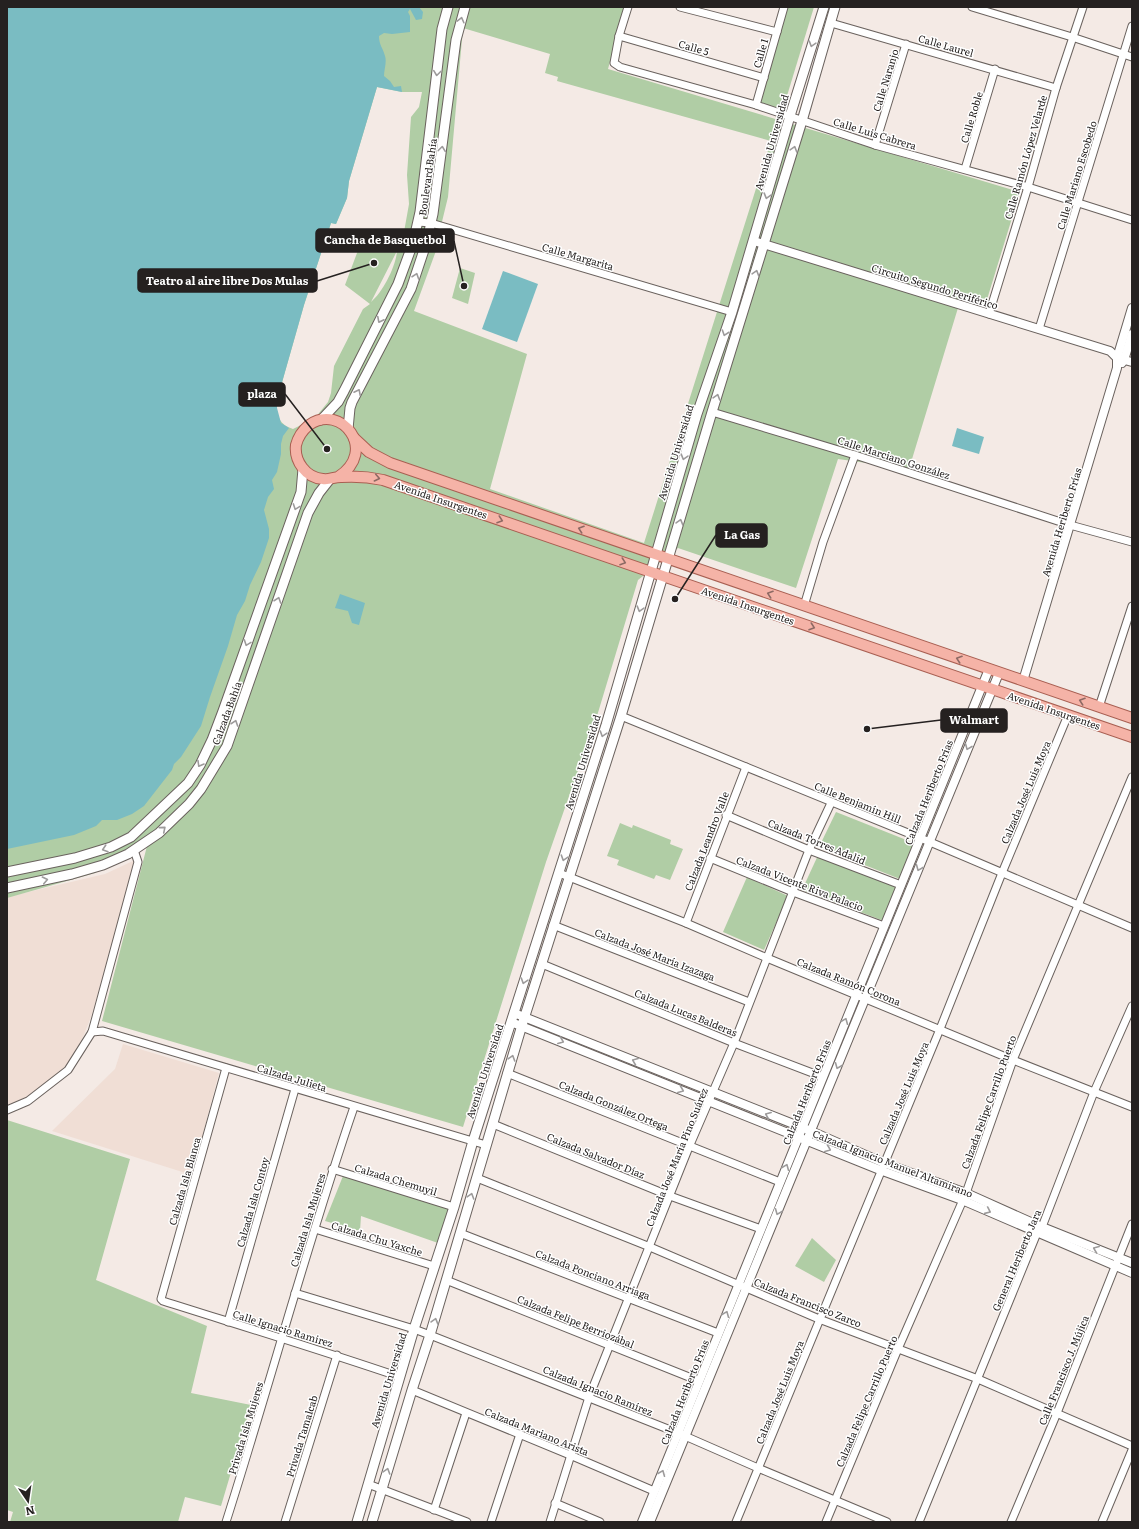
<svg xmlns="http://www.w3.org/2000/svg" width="1139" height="1529" font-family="Literata,serif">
<rect width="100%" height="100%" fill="#f4eae5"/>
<!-- built -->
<g fill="#f0ded5">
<path d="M 133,861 L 135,863 L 91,1017 L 83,1037 L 68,1065 L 27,1099 L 7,1109 L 7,897 L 105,874 Z"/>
<path d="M 123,1044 L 219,1073 L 192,1175 L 52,1131 L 115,1069 Z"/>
</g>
<!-- green -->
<g fill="#b0cda5" fill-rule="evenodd">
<path d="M 7,7 L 625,7 L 608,69 L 1020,192 L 985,306 L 961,298 L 909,469 L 838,459 L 796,588 L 678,548 L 638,580 L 597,716 L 546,862 L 463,1127 L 102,1021 L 147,846 L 95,873 L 7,898 ZM 463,28 L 550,54 L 545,73 L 558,77 L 557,81 L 771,141 L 644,543 L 490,489 L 527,354 L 414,311 L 437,248 L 439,234 L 448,197 ZM 377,87 L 402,92 L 422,92 L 419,107 L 411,117 L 407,175 L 409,204 L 404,232 L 399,247 L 366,229 L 345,285 L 370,304 L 363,309 L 334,366 L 331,393 L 328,402 L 315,418 L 293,429 C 278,424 276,415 277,400 L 304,305 L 331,223 L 336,224 L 347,198 L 349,181 ZM 397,251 C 396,266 383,292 371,302 Z"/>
<path d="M 788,7 L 814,7 L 783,109 L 760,103 Z"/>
<path d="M 460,268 L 475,273 L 468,304 L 452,298 Z"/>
<path d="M 836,812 L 914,843 L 900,879 L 819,847 Z"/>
<path d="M 620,823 L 632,828 L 633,825 L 671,840 L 670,844 L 683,849 L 670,880 L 656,875 L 654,879 L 617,865 L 619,860 L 607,856 Z"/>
<path d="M 820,851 L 898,886 L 884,921 L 802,890 Z"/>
<path d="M 747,877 L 788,896 L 764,950 L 723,932 Z"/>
<path d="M 7,1120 L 130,1159 L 96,1280 L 207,1326 L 191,1393 L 251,1405 L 221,1506 L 185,1497 L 178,1522 L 10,1522 L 13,1512 L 7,1510 Z"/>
<path d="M 343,1176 L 452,1209 L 438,1243 L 361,1216 L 360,1231 L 325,1221 Z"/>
<path d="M 812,1238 L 836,1260 L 824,1282 L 795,1266 Z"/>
</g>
<!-- water -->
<g fill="#7abcc2">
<path d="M 7,7 L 419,7 L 423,12 L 422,19 L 416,20 L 410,9 L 408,12 L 410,16 L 410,32 L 392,34 L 384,33 L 379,36 C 379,45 383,48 385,56 C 387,62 384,70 384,76 L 390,81 L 394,87 L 401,86 L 402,92 L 377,87 L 349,181 L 347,198 L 336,224 L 331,223 L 304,305 L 277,400 L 277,408 L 281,423 L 289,428 L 283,436 L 281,444 L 281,454 L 277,472 L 272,480 L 274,489 L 268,497 L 264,510 L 269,529 L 269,538 L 261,562 L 250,585 L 245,601 L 237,615 L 228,646 L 210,697 L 201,726 L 181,757 L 174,764 L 172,770 L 144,806 L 132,814 L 117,820 L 102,820 L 96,826 L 74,835 L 7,849 Z"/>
<path d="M 503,271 L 538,284 L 517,342 L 482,329 Z"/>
<path d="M 957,428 L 984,437 L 979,454 L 952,446 Z"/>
<path d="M 340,594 L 365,603 L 359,625 L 352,623 L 348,611 L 335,608 Z"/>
</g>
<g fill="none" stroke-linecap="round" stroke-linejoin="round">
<!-- minor casing -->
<g stroke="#6a625e" stroke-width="9">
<g id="minor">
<path d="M 628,7 L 619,36 L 614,63 L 620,67 L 756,105 L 875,145 L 1028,187 L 1132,220"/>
<path d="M 680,7 L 777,32"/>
<path d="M 972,7 L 1072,37 L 1132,57"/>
<path d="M 831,23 L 1056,88"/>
<path d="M 619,36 L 764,78"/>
<path d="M 756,105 L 784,7"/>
<path d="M 875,145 L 906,44"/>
<path d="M 965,169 L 995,69"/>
<path d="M 418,222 L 431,223 L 732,312"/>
<path d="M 989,314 L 1028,187 L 1056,88 L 1083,7"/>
<path d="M 1039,329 L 1132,26"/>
<path d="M 712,412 L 855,455 L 1070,525 L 1132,542"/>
<path d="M 804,606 L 823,542 L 855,455"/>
<path d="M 1099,707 L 1132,606"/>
<path d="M 621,716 L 930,842 L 1132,928"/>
<path d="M 726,815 L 809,850 L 901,885"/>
<path d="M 710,858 L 793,892 L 884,926"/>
<path d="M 559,873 L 686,923 L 767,958 L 1013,1060 L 1132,1107"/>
<path d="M 686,923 L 746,767"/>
<path d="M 553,925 L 749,1002"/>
<path d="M 542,964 L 734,1043 L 823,1077"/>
<path d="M 92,1032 L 103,1031 L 486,1145"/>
<path d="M 226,1068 L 161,1299 L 163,1301 C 242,1326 321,1350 400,1377"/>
<path d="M 507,1073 L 780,1182"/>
<path d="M 7,1110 L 28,1101 L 68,1070 L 92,1032 L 138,862 L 134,850"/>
<path d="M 493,1124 L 670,1196 L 761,1229"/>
<path d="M 332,1169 L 454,1207"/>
<path d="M 477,1178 L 650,1247 L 819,1319 L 978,1379 L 1132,1446"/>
<path d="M 315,1229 L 434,1266"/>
<path d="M 460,1233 L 718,1333"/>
<path d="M 446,1280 L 699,1381"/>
<path d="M 295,1293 L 414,1329 L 430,1335 L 678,1433 L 758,1468 L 887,1522"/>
<path d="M 228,1322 L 295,1089"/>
<path d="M 412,1390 L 570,1455 L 654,1491"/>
<path d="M 368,1484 L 467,1522"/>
<path d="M 555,1503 L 600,1522"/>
<path d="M 434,1510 L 466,1413"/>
<path d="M 226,1522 C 270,1384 307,1244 354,1107"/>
<path d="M 285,1522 L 337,1355"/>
<path d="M 491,1522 L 520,1434"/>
<path d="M 550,1522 L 589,1397 L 689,1147 L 734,1043 L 809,850 L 831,803"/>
<path d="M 736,1522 L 940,1029 L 1002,873 L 1068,715"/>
<path d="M 826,1522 L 898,1349 L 966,1193 L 1013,1060 L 1132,777"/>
<path d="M 919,1522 L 1037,1233 L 1042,1227 L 1094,1092 L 1132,1006"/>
<path d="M 1011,1522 L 1057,1413 L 1132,1224"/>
<path d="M 1102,1522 L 1132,1450"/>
</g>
</g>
<!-- tertiary casing -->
<g stroke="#6a625e" stroke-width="10">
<g id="tertiary">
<path d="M 754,241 L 1110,351 L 1117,358 L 1132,362"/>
<path d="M 1122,363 L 1124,360 L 1132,334"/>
<path d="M 1023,681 L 1117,368 L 1117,358 L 1132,308"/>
<path d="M 514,1013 L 811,1131 L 884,1163 L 966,1193 L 1042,1227 L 1132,1263"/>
<path d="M 511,1022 L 880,1170 L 962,1200 L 1132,1273"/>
<path d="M 642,1522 L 989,669"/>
<path d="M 650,1522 L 999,673"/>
</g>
</g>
<!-- secondary casing -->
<g stroke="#6a625e" stroke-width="11">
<g id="secondary">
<path d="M 321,420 L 338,402 L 344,391 L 398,284 L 413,243 L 420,212 L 442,29 L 448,7"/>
<path d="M 348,429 L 350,408 L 352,402 L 411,289 L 426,244 L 433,214 L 456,40 L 465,7"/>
<path d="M 7,872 L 75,858 L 111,847 L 131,837 L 188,783 L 200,765 L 212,740 L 223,711 L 301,492 L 303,469"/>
<path d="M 7,888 L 72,874 L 103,865 L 128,854 L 159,833 L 189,804 L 201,789 L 227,746 L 308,513 L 319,493 L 330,479"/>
<path d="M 357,1522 L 414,1329 L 454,1207 L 473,1141 L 606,725 L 697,414 L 732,312 L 790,116 L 824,7"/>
<path d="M 372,1522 L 412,1390 L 430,1335 L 522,1025 L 621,716 L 712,412 L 802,121 L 835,7"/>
</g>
</g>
<!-- primary casing -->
<g stroke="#a85f52" stroke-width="12">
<g id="primary">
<path d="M 354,438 L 369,452 L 390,463 L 1132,718"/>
<path d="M 338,477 C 379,451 341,402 309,425 C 303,430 298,437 296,445 C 294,461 306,478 323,479 C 329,480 334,477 341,477 C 355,476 369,477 383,480 L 1132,737"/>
</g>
</g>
<!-- minor -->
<use href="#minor" stroke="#fff" stroke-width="7"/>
<!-- tertiary -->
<use href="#tertiary" stroke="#fff" stroke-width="8"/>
<!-- secondary -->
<use href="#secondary" stroke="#fff" stroke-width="9"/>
<!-- primary -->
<use href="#primary" stroke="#f5b3a7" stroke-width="10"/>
</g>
<!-- one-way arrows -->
<defs><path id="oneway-chevron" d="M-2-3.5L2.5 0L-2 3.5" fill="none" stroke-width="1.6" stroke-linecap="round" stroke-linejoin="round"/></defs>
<g stroke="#9d9b9b">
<use href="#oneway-chevron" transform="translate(461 20) rotate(-76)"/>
<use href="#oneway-chevron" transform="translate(812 44) rotate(107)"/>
<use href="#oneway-chevron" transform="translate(437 73) rotate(97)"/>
<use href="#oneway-chevron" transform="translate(442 149) rotate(-83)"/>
<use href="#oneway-chevron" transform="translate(794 149) rotate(-73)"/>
<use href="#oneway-chevron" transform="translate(767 196) rotate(106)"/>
<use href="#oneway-chevron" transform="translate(756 273) rotate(-73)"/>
<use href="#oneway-chevron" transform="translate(416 276) rotate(-71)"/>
<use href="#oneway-chevron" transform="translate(380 320) rotate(117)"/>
<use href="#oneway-chevron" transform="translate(725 333) rotate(109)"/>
<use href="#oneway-chevron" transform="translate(358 392) rotate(-63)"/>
<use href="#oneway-chevron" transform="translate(717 397) rotate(-73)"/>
<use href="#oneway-chevron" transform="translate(684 457) rotate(106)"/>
<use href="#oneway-chevron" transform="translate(296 507) rotate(110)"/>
<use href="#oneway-chevron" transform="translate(680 522) rotate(-74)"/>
<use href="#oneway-chevron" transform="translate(278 600) rotate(-71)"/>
<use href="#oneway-chevron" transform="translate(640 609) rotate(106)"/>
<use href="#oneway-chevron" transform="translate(247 643) rotate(110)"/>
<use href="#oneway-chevron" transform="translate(235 723) rotate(-71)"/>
<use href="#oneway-chevron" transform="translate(603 734) rotate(108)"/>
<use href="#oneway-chevron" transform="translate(968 747) rotate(112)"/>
<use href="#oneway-chevron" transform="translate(200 764) rotate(120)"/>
<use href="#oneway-chevron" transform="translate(163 829) rotate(-40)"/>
<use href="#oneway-chevron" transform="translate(105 849) rotate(162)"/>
<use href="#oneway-chevron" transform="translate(564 858) rotate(108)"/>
<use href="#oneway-chevron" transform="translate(919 868) rotate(112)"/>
<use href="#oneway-chevron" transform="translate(45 880) rotate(-12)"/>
<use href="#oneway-chevron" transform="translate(524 981) rotate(108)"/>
<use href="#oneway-chevron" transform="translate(845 1021) rotate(-68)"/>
<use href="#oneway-chevron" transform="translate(561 1041) rotate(22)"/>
<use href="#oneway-chevron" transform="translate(512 1058) rotate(-73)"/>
<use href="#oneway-chevron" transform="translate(635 1061) rotate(-158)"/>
<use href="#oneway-chevron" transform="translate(838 1066) rotate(112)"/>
<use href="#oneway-chevron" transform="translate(681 1090) rotate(22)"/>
<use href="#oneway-chevron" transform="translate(768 1115) rotate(-158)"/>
<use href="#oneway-chevron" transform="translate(828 1149) rotate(22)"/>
<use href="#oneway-chevron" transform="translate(786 1167) rotate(-68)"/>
<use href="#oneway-chevron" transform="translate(471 1196) rotate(-73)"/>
<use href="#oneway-chevron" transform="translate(988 1211) rotate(24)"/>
<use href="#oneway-chevron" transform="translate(778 1212) rotate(112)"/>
<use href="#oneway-chevron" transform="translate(1096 1249) rotate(-158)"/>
<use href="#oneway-chevron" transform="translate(726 1314) rotate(-68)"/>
<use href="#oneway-chevron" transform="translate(435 1321) rotate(-74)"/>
<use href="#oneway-chevron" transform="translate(387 1471) rotate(-73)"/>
<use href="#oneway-chevron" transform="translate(662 1473) rotate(-68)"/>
</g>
<g stroke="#8d6a64">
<use href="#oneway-chevron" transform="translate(377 478) rotate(12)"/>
<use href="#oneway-chevron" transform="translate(500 520) rotate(19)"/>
<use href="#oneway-chevron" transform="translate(581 529) rotate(-161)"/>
<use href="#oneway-chevron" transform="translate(623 562) rotate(19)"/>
<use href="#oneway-chevron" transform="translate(770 594) rotate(-161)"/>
<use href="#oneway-chevron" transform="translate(812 627) rotate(19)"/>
<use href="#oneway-chevron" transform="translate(959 659) rotate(-161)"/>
<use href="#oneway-chevron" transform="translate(1082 701) rotate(-161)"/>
</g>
<g text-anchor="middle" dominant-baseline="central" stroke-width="3" stroke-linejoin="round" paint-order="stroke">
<!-- street labels -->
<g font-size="10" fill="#252120" stroke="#fff">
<text transform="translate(946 45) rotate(16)">Calle Laurel</text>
<text transform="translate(694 47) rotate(16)">Calle 5</text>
<text transform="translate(760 53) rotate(-74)">Calle 1</text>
<text transform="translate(885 80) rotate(-73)">Calle Naranjo</text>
<text transform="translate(971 117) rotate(-73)">Calle Roble</text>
<text transform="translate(875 133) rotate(17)">Calle Luis Cabrera</text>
<text transform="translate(771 142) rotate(-74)">Avenida Universidad</text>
<text transform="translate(1025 157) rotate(-74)">Calle Ramón López Velarde</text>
<text transform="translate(1076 175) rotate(-73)">Calle Mariano Escobedo</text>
<text transform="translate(427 177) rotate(-82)">Boulevard Bahía</text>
<text transform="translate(578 256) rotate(16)">Calle Margarita</text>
<text transform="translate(935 286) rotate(17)">Circuito Segundo Periférico</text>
<text transform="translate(675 452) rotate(-73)">Avenida Universidad</text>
<text transform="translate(894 457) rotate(18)">Calle Marciano González</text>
<text transform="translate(441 499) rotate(19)">Avenida Insurgentes</text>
<text transform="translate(1061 522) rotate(-73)">Avenida Heriberto Frías</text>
<text transform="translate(748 605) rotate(19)">Avenida Insurgentes</text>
<text transform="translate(1054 710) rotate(19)">Avenida Insurgentes</text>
<text transform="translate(226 713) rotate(-70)">Calzada Bahía</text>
<text transform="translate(582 762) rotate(-73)">Avenida Universidad</text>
<text transform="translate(928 792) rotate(-68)">Calzada Heriberto Frías</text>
<text transform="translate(1025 792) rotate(-67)">Calzada José Luis Moya</text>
<text transform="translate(858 802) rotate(22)">Calle Benjamín Hill</text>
<text transform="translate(706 841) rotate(-69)">Calzada Leandro Valle</text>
<text transform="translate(817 841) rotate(22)">Calzada Torres Adalid</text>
<text transform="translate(800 883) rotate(21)">Calzada Vicente Riva Palacio</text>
<text transform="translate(655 954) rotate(21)">Calzada José María Izazaga</text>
<text transform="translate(849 981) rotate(22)">Calzada Ramón Corona</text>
<text transform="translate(686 1012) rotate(22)">Calzada Lucas Balderas</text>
<text transform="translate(484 1071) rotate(-72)">Avenida Universidad</text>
<text transform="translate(292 1077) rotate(17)">Calzada Julieta</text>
<text transform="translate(806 1092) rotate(-68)">Calzada Heriberto Frías</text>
<text transform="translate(903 1093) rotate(-67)">Calzada José Luis Moya</text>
<text transform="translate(988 1102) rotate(-70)">Calzada Felipe Carrillo Puerto</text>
<text transform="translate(614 1105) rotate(22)">Calzada González Ortega</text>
<text transform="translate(596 1155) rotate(22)">Calzada Salvador Díaz</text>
<text transform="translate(676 1157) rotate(-68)">Calzada José María Pino Suárez</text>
<text transform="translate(893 1163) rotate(21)">Calzada Ignacio Manuel Altamirano</text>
<text transform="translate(396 1179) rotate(17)">Calzada Chemuyil</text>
<text transform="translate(184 1181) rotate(-74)">Calzada Isla Blanca</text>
<text transform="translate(252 1202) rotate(-74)">Calzada Isla Contoy</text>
<text transform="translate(307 1220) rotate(-73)">Calzada Isla Mujeres</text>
<text transform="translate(377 1238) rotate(17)">Calzada Chu Yaxche</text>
<text transform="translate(1016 1260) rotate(-67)">General Heriberto Jara</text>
<text transform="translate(593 1274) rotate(21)">Calzada Ponciano Arriaga</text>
<text transform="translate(808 1302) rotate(22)">Calzada Francisco Zarco</text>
<text transform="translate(576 1321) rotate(22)">Calzada Felipe Berriozábal</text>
<text transform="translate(283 1328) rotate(17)">Calle Ignacio Ramirez</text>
<text transform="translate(1063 1370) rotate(-68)">Calle Francisco J. Mújica</text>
<text transform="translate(388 1380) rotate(-73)">Avenida Universidad</text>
<text transform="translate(598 1390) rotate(22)">Calzada Ignacio Ramírez</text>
<text transform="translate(684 1392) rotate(-68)">Calzada Heriberto Frías</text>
<text transform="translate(779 1392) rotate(-68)">Calzada José Luis Moya</text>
<text transform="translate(866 1401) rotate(-67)">Calzada Felipe Carrillo Puerto</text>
<text transform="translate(245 1428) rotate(-73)">Privada Isla Mujeres</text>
<text transform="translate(537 1431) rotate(22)">Calzada Mariano Arista</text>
<text transform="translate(301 1436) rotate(-73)">Privada Tamalcab</text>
</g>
</g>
<!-- callouts -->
<path fill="none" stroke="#252120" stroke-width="1.5" d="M464 286L454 241M374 263L317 281M327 449L285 394M675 599L716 535M867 729L941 720"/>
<g fill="#252120" stroke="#fff" stroke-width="1.5">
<circle cx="464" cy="286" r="4"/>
<circle cx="374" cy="263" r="4"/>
<circle cx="327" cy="449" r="4"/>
<circle cx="675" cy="599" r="4"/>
<circle cx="867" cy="729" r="4"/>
</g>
<g fill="#252120" stroke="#252120" stroke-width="1.5">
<rect x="316" y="229" width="138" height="23" rx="4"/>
<rect x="138" y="269" width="179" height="23" rx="4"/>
<rect x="239" y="383" width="46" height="23" rx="4"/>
<rect x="716" y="524" width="51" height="23" rx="4"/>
<rect x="941" y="709" width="66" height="23" rx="4"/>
</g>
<g font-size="11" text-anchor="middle" font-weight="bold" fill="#fff">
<text x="385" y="244">Cancha de Basquetbol</text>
<text x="227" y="285">Teatro al aire libre Dos Mulas</text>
<text x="262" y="398">plaza</text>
<text x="742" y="539">La Gas</text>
<text x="974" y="724">Walmart</text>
</g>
<!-- border -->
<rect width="1139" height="1529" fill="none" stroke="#252120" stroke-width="16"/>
<!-- north arrow -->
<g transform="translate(28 1501) rotate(167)" stroke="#ffffff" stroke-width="3" paint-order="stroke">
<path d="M0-3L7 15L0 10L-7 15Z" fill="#252120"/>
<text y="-6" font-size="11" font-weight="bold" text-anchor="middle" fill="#252120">N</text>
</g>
</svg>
